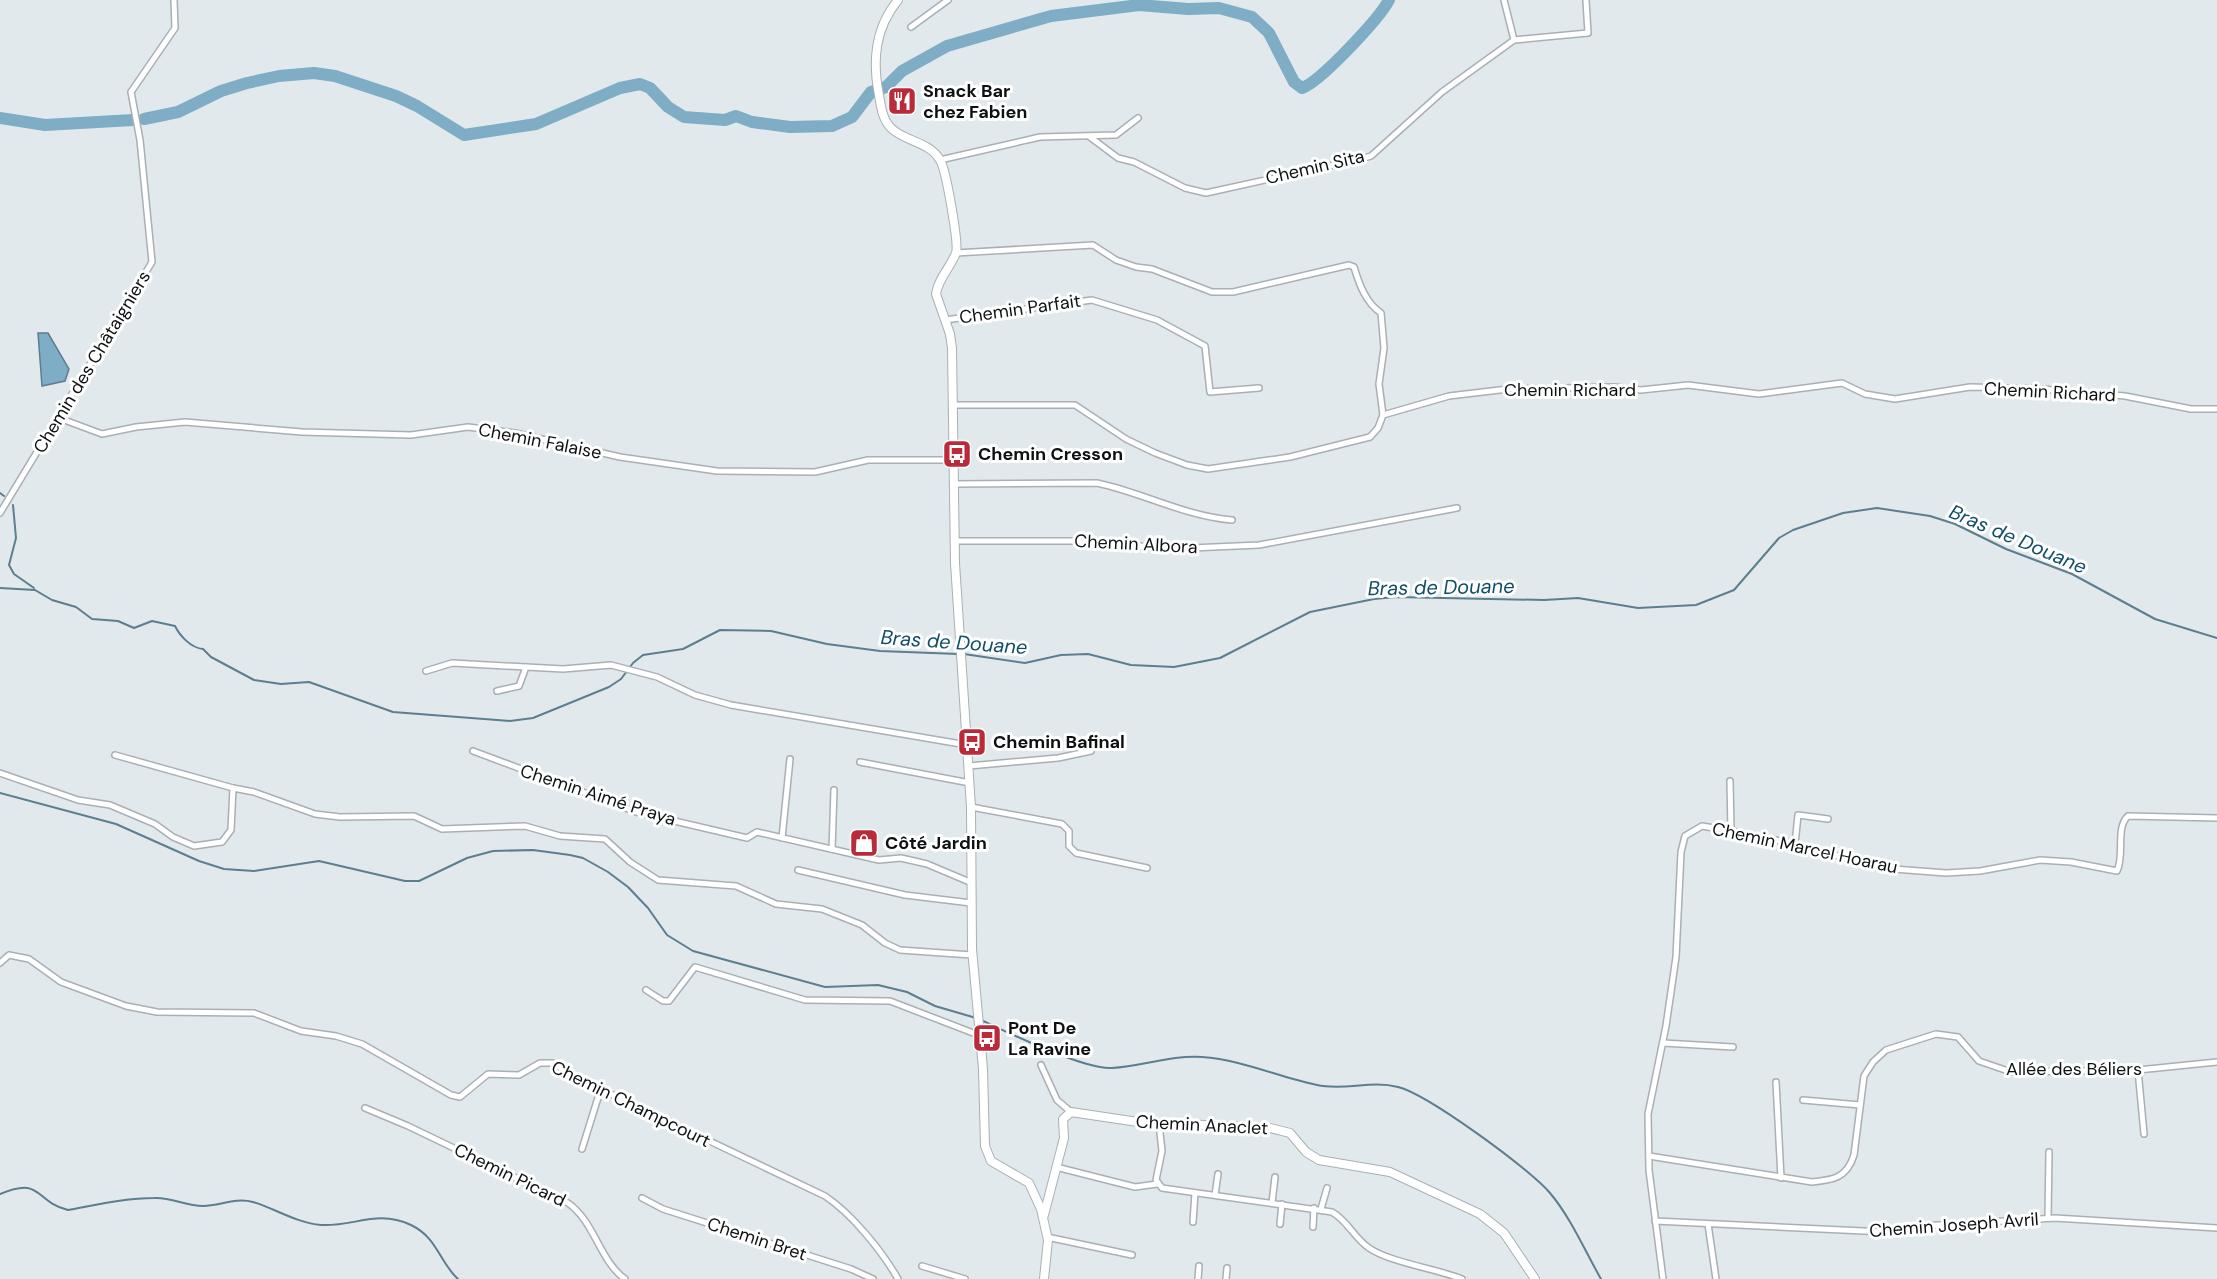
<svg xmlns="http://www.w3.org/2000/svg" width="2217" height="1279" font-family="'DM Sans',sans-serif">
<rect width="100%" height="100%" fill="#e1e9ed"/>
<!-- water -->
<path fill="#7eadc5" stroke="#5c7e8f" stroke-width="1.5" d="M 38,333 L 48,333 L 69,369 L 65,381 L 42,386 Z"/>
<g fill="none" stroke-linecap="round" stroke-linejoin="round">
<!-- stream -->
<g stroke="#5c7e8f" stroke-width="2">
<path d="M 0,493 L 4,496"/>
<path d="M 13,505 L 16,538 L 9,565 L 14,574 L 34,588"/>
<path d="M 0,588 L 35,590 L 52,600 L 76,607 L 92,619 L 118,621 L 134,628 L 152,621 L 175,626 C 180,636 191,648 203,649 L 211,657 L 254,680 L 281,684 L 309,682 L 393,712 L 510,721 L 533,718 L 609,687 L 621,679 L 633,663 L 643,655 L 683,649 L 720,630 L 771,631 L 827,644 L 880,651 L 958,654"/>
<path d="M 964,654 L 1025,663 L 1061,655 L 1088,654 L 1131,665 L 1174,667 L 1220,658 L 1310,612 L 1374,599 L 1396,597 L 1544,600 L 1578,598 L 1638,608 L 1696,605 L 1734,590 L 1779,538 L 1793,530 L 1843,513 L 1877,508 L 1930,516 L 1955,524 L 2006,549 L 2072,574 L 2155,619 L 2217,638"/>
<path d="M 0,793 L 116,824 L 199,861 L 224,869 L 254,871 L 319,861 L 405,881 L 419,881 L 467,858 L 493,851 L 533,850 L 570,855 L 583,858 L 608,872 L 628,887 L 648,908 L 667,935 L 693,951 L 825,987 L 878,985 L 907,992 L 935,1006 L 976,1018"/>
<path d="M 981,1020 C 1009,1033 1085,1070 1112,1068 C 1143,1066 1171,1055 1202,1057 C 1243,1060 1278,1077 1317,1085 C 1344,1091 1371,1080 1398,1087 C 1427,1094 1530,1169 1550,1193 C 1571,1218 1585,1251 1601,1279"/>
<path d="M 0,1194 C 43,1176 33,1201 68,1210 C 96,1205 125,1198 154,1198 C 171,1197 186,1206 203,1206 C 220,1206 235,1197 253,1202 C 276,1209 297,1223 321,1225 C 354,1227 377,1209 411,1225 C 438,1238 439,1262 458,1279"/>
</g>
<!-- river -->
<g stroke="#7eadc5" stroke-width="12">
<path d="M 0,118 L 45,125 L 133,120"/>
<path d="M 144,119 L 178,112 L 221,91 L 247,83 L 279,76 L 314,73 L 335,76 L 396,96 L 417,106 L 464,135 L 536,124 L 620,88 L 640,84 L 650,88 L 668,107 L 684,117 L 725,120 L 736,116 L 752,122 L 790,127 L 832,126 L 852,117 L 871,92 L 886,87 L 902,71 L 947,46 L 1051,16 L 1139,5 L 1188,9 L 1219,8 L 1252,17 L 1269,33 L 1294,82 L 1302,88 C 1320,82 1379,19 1389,0"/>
</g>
<!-- street casing -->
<g stroke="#a9b0b4" stroke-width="8">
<g id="street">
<path d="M 1504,0 L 1514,40"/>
<path d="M 911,27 L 948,0"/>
<path d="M 1090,137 L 1118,158 L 1134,162 L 1185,188 L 1206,193 L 1361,159 L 1371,156 L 1442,92 L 1514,40 L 1588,33 L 1586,0"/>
<path d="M 940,160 L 1040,137 L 1116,135 L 1138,118"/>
<path d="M 956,253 L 1093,245 L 1116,260 L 1136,267 L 1152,269 L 1212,292 L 1233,292 L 1349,265 L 1354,267 C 1359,284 1366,303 1381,313 L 1384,348 L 1379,384 L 1383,415"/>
<path d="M 945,320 L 1092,300 L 1157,320 L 1205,346 L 1210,392 L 1259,388"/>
<path d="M 952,405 L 1075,405 L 1126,439 L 1155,453 L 1187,465 L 1208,469 L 1290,457 L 1370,437 L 1378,428 L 1383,415 L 1449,396 L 1508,389 L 1614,387 L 1641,390 L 1688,385 L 1759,394 L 1842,383 L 1865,394 L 1895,399 L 1970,387 L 2042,389 L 2125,396 L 2191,409 L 2217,409"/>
<path d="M 59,418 L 102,434 L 136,427 L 185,422 L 302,432 L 411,435 L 468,427 L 515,433 L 620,457 L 717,471 L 815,472 L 868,460 L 952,460"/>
<path d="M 953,484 L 1097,483 C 1144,493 1184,516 1232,520"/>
<path d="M 0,513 L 152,262 L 140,140 L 131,92 L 175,28 L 174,0"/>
<path d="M 955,541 L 1092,541 L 1169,549 L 1259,545 L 1457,508"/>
<path d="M 426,671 L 452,663 L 563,669 L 611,665 L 657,677 L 695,695 L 731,705 L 967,745"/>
<path d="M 497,691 L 519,686 L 526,667"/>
<path d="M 473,751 L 636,812 L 747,838 L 757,832 L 879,860 L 901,858 L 927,864 L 972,883"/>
<path d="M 115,755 L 233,788"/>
<path d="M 860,762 L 970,783"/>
<path d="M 969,766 L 1058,758 L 1091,751"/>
<path d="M 0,773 L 78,800 L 110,805 L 155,824 L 173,837 L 194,846 L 222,842 L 231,830 L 233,788 L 254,792 L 315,814 L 340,817 L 414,816 L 442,829 L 525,826 L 560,836 L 605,839 L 630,862 L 658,880 L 736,886 L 776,904 L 822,909 L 862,925 L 885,943 L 900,950 L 972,955"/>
<path d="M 1730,781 L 1731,831"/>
<path d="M 971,807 L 1062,824 L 1069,831 L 1069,846 L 1076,853 L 1147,868"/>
<path d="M 782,838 L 790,759"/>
<path d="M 1795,844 L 1798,815 L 1828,819"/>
<path d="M 832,849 L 834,790"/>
<path d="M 798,870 L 905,895 L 971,903"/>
<path d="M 0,963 L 9,955 L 29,959 L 61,982 L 126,1006 L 157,1012 L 254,1013 L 301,1031 L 336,1036 L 362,1044 L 451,1095 L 460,1097 L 488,1074 L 519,1075 L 540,1063 L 553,1063 L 571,1075 L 825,1196 C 852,1214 882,1251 898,1279"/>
<path d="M 646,990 L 663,1001 L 669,1001 L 695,967 L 805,1000 L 890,1001 L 981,1036"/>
<path d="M 1663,1043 L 1733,1047"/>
<path d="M 1041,1065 L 1057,1100 L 1071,1112"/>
<path d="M 2138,1070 L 2144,1134"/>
<path d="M 1776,1082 L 1781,1178"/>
<path d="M 1803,1100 L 1860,1105"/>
<path d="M 365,1108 L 408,1126 L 568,1203 C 595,1222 599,1260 625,1279"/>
<path d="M 1159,1124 L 1162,1151 L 1156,1180 L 1162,1188 L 1332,1212 C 1348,1221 1354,1238 1369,1248 C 1389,1262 1437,1269 1462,1279"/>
<path d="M 582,1149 L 601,1088"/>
<path d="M 1649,1156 L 1812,1182 C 1833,1180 1847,1178 1854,1155 L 1864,1076 L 1873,1062 L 1886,1050 L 1936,1034 L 1958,1037 L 1979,1061 L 2011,1072 L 2138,1070 L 2217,1062"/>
<path d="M 1056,1167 L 1135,1187 L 1157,1184"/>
<path d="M 1215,1195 L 1218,1174"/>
<path d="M 642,1198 L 663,1209 L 851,1269 L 873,1279"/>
<path d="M 1272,1203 L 1275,1177"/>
<path d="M 1321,1209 L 1327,1188"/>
<path d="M 2048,1218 L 2049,1152"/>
<path d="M 1655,1221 L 1885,1232 L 1906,1227 L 2055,1218 L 2217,1228"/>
<path d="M 1193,1222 L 1195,1193"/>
<path d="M 1280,1224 L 1282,1204"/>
<path d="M 1708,1224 L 1716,1279"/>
<path d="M 1313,1227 L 1314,1208"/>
<path d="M 1047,1237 L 1132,1255"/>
<path d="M 922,1266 L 965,1279"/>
<path d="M 1198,1279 L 1199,1266"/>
<path d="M 1226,1279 L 1227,1268"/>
<path d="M 1663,1279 L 1649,1170 L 1648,1114 L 1666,1026 L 1676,957 L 1681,852 L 1685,836 L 1702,826 L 1731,831 L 1795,844 L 1881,868 L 1946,873 L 1980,871 L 2040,860 L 2071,862 L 2117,871 C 2125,855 2115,828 2128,816 L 2217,818"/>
</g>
</g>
<!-- secondary casing -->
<g stroke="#a9b0b4" stroke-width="10">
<g id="secondary">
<path d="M 898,0 C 875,28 872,60 879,95 C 881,106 882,119 891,128 C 905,142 929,141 940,160 C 946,169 959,244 956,253 C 950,268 938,279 936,294 L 950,334 L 952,348 L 955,563 L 971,807 L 972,949 L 983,1069 L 985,1146 L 991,1161 L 1029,1183 L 1041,1209 L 1048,1240 L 1044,1279"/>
<path d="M 1044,1215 L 1064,1138 L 1063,1119 L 1071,1112 L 1138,1122 L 1270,1128 L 1290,1133 L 1306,1152 L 1319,1160 L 1390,1172 L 1480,1214 L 1504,1233 L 1535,1279"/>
</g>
</g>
<!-- street -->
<use href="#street" stroke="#fff" stroke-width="5"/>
<!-- secondary -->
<use href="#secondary" stroke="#fff" stroke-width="8"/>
</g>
<!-- icons -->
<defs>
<g id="restaurant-square" transform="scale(1.5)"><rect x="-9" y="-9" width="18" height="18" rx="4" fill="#bb2a39" stroke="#fff"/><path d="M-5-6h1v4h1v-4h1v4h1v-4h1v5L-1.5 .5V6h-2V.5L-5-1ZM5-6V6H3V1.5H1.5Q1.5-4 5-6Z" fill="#fff"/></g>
<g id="bus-square" transform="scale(1.5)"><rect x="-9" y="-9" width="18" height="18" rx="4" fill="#bb2a39" stroke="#fff"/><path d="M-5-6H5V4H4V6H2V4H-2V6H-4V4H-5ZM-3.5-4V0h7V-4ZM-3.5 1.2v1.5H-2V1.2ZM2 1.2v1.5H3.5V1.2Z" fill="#fff"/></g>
<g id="shop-square" transform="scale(1.5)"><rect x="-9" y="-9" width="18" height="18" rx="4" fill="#bb2a39" stroke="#fff"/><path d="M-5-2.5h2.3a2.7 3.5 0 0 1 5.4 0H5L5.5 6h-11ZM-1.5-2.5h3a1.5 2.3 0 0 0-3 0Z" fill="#fff"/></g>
</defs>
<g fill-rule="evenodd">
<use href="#restaurant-square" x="902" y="101"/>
<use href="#bus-square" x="957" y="454"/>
<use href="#bus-square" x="972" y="742"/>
<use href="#shop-square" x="864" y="843"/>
<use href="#bus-square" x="987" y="1038"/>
</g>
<g text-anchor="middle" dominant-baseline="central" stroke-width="6" stroke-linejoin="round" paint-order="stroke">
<!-- poi labels -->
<g font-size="18" font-weight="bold" fill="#0e1112" stroke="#fff" text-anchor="start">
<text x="923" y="91">Snack Bar<tspan x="923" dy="21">chez Fabien</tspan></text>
<text x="978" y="454">Chemin Cresson</text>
<text x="993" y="742">Chemin Bafinal</text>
<text x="885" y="843">Côté Jardin</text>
<text x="1008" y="1028">Pont De<tspan x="1008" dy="21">La Ravine</tspan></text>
</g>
<!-- street labels -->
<g font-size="18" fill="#0e1112" stroke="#fff">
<text transform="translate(1315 167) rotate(-13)">Chemin Sita</text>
<text transform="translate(1020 309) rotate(-8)">Chemin Parfait</text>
<text transform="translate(92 362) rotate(-59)">Chemin des Châtaigniers</text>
<text x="1570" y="390">Chemin Richard</text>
<text transform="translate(2050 392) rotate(3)">Chemin Richard</text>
<text transform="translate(540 441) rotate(11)">Chemin Falaise</text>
<text transform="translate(1136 544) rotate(3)">Chemin Albora</text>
<text transform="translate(598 795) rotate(18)">Chemin Aimé Praya</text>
<text transform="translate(1805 848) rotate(12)">Chemin Marcel Hoarau</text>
<text x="2074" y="1069">Allée des Béliers</text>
<text transform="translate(631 1104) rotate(26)">Chemin Champcourt</text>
<text transform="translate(1202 1125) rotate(3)">Chemin Anaclet</text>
<text transform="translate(510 1175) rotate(26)">Chemin Picard</text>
<text transform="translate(1954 1225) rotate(-4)">Chemin Joseph Avril</text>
<text transform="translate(757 1239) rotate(18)">Chemin Bret</text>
</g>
<!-- water labels -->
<g font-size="20" font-style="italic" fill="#104e67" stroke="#fff">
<text transform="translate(2018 539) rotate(23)">Bras de Douane</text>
<text transform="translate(1441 587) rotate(-1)">Bras de Douane</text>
<text transform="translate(954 642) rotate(4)">Bras de Douane</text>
</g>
</g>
</svg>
